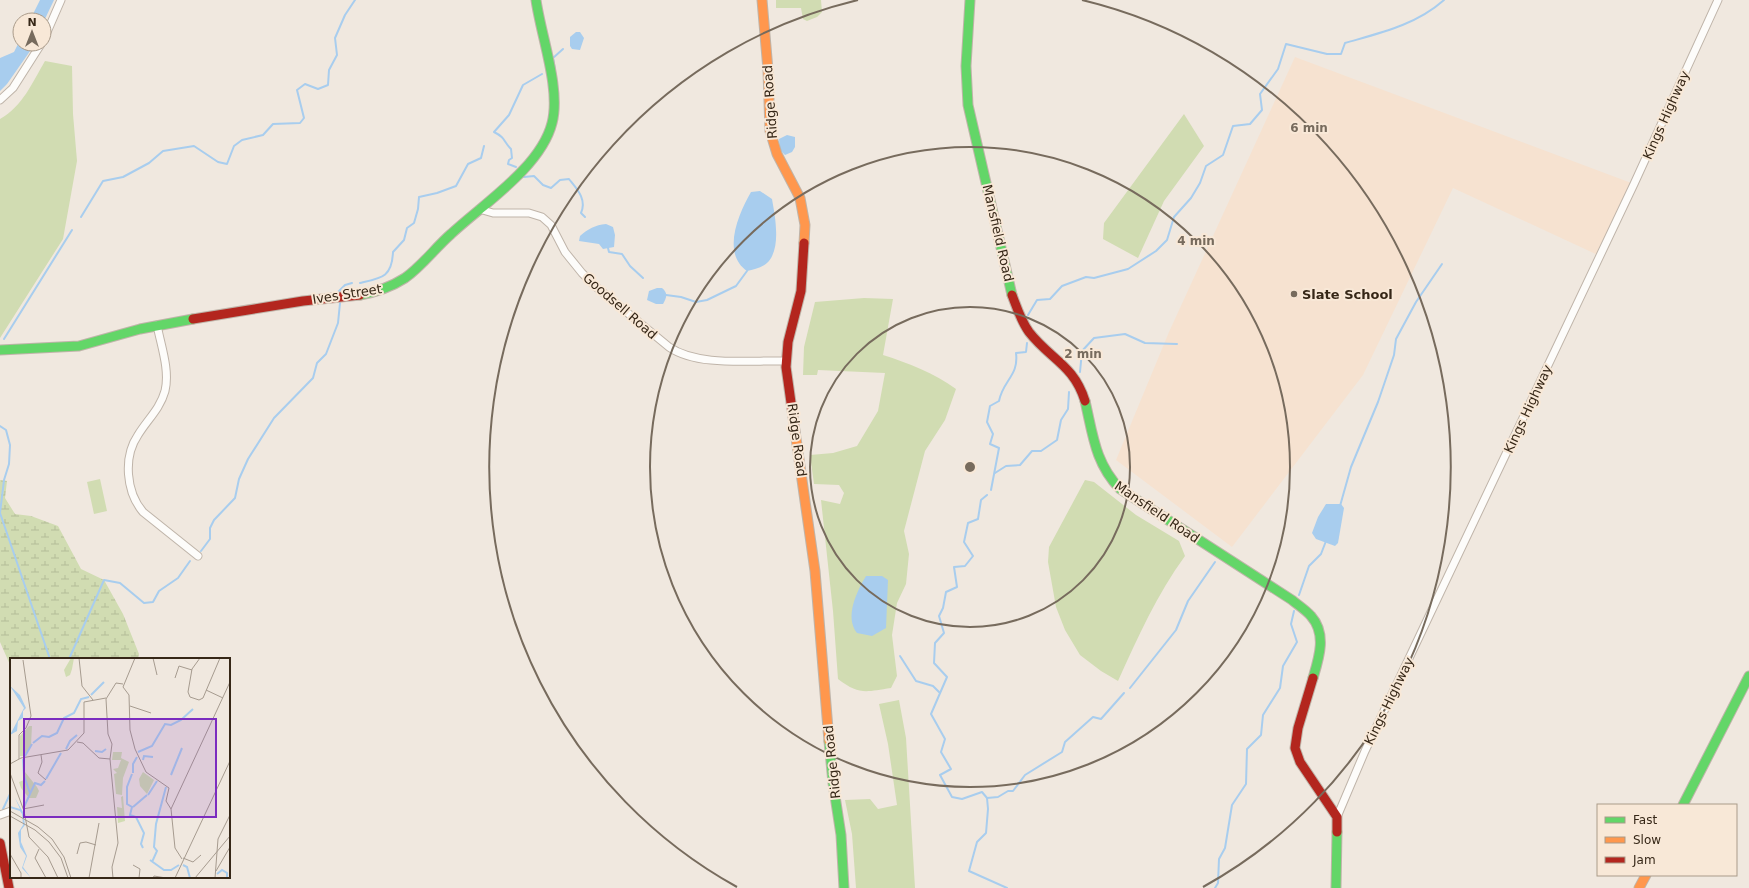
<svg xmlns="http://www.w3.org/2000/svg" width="1749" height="888" font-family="'DejaVu Sans',sans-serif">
<defs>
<pattern id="wetland-marsh" width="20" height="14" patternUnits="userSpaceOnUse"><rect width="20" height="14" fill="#d1dcb2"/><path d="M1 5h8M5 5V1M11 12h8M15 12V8" fill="none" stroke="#b4bd98"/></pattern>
</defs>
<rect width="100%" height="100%" fill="#f0e8df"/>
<!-- built -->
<path fill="#f6e2d0" d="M 1295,57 L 1634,184 L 1600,256 L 1453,188 L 1363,375 L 1232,547 L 1116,460 L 1169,332 Z"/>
<!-- grass -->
<g fill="#d1dcb2">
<path d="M 776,0 L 821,0 L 822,12 L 817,17 L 807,21 L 803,19 L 801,8 L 776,8 Z"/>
<path d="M 45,61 L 72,66 L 73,114 L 77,161 L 63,239 L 0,338 L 0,119 C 23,106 32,83 45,61 Z"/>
<path d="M 1184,114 L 1204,146 L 1164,201 L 1138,258 L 1103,239 L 1104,223 Z"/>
<path d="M 864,298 L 893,299 L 883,355 C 908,363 934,373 956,389 L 945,420 L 925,451 L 904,531 L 909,554 L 906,584 L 897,603 L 892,635 L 897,676 L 891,688 C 865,692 859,695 838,679 L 833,611 L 821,500 L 840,504 L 844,493 L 839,485 L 814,484 L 810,455 L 833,453 L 857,446 L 878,411 L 885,373 L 818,370 L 817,375 L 803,375 L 804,347 L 815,302 Z"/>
<path d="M 100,479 L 107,511 L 94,514 L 87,482 Z"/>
<path d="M 1085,480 L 1094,482 L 1136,515 L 1179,541 L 1185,556 C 1157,594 1138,637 1118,681 L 1101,671 L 1080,655 L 1065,630 L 1056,607 L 1048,562 L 1049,547 Z"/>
<path d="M 899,700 L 906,738 L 915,888 L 856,888 L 852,834 L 845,800 L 870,799 L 878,809 L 897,805 L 888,744 L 879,704 Z"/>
</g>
<!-- wetland -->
<path fill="url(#wetland-marsh)" d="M 0,480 L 7,481 L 5,498 L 15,514 L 31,516 L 58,526 L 81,569 L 104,580 L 123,614 L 139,654 L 138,659 L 11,659 L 11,667 L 0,642 Z"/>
<!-- water -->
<g fill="#a8cdee">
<path d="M 40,0 L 54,0 L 44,21 L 44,20 L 30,20 Z"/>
<path d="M 576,32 L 580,32 L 584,38 L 580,50 L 572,49 L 570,46 L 570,37 Z"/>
<path d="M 20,40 L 20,44 L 35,44 L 7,84 L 0,91 L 0,58 L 14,52 Z"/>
<path d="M 787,135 L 795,137 L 795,147 L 792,152 L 785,155 L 780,150 L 779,139 Z"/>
<path d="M 760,191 L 772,199 C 775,216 781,246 769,261 C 764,267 755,269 747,271 C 721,253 739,213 751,192 Z"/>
<path d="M 606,224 L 613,227 L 615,235 L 614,247 L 603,249 L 599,244 L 579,241 L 580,236 C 588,229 595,225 606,224 Z"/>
<path d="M 657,288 L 662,288 C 668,293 667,297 663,304 L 656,304 L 647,300 L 649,291 Z"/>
<path d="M 1326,504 L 1341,504 L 1344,508 L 1338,543 L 1335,546 L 1316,539 L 1312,533 L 1318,517 Z"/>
<path d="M 866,576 L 882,576 L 888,580 L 886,628 L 872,636 L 857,633 C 844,617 857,591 866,576 Z"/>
</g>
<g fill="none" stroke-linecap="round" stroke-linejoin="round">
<!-- stream -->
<g stroke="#a8cdee" stroke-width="2">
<path d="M 554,70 L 555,70 L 553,58 L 563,49"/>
<path d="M 516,167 L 508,164 L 509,160 L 512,158 L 511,149 C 503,141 506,138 494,132 L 509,115 L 523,85 L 542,74"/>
<path d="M 524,177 L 534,176 L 543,185 L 551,188 L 560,180 L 569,179 C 577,189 587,199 581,213 L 585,217"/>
<path d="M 81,217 L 103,181 L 123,177 L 149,163 L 163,151 L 194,146 L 218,162 L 227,164 L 234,146 L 242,140 L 263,135 L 273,124 L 300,123 L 304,118 L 297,90 L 305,84 L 318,89 L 328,85 L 329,70 L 337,55 L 335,38 L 345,15 L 355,0"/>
<path d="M 608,248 L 609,252 L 622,254 L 630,266 L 643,278"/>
<path d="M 360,283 C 382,278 392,277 393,252 L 404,240 L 407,228 L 414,223 L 418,209 L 419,197 L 437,193 L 456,186 L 468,164 L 481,158 L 484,146"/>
<path d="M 338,292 L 345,285 L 352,283"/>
<path d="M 666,295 L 681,297 L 696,302 L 707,300 L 736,286 L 747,271"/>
<path d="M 1028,315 L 1037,300 L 1050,299 L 1062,286 L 1086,277 L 1094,278 L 1128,269 L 1156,251 L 1167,240 L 1174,217 L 1191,198 L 1200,183 L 1206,166 L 1223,155 L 1233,126 L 1250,124 L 1262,110 L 1260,94 L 1278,69 L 1286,44 L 1327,54 L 1341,54 L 1345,43 C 1380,33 1416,25 1444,0"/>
<path d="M 4,339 L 72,230"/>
<path d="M 1080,372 L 1082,351 L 1094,338 L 1125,334 L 1145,343 L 1177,344"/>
<path d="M 0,426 L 6,430 L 10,445 L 9,464 L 4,480 L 0,513 L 50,659"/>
<path d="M 995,473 L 1006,466 L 1020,465 L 1032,451 L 1041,451 L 1057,440 L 1061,420 L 1068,409 L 1069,392"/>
<path d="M 991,490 L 999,448 L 990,444 L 993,434 L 987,422 L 990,406 L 999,401 C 1003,380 1019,376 1016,353 L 1026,352 L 1027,343"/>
<path d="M 987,495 L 981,500 L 978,519 L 968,523 L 964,542 L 973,556 L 965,566 L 954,567 L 957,587 L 946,592 L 943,608 L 939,616 L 944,633 L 935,643 L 934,663 L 947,677 L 931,714 L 945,739 L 941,752 L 951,769 L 940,775 L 952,797 L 962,799 L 982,792 L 987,798 L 988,809 L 986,833 L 977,842 L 969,871 L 1007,888"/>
<path d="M 1340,506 L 1351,467 L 1378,402 L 1394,355 L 1396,339 L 1416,302 L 1442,264"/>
<path d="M 201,551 L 210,539 L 210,528 L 214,520 L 235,498 L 239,479 L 248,459 L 274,418 L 313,378 L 317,363 L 326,354 L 338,323 L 340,303"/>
<path d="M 1299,595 L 1309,566 L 1321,554 L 1326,541"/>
<path d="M 900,656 L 916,681 L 933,686 L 939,692"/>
<path d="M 69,659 L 104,580 L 120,583 L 144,603 L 153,602 L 159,591 L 178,578 L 190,561"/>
<path d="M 1130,688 L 1176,630 L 1188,601 L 1215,562"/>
<path d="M 987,798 L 998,797 L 1008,791 L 1013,791 L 1025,775 L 1062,752 L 1065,742 L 1093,717 L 1101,719 L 1124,693"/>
<path d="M 3,809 L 11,792"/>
<path d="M 1215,888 L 1218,883 L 1219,859 L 1225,848 L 1232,805 L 1246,784 L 1247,749 L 1261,735 L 1263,715 L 1280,688 L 1283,666 L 1297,642 L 1291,624 L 1294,611"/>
</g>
<!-- street casing -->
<g stroke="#bfb4a9" stroke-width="9">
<g id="street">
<path d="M 44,39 L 61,0"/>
<path d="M 0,100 L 13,88 L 41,44"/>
<path d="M 479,209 L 493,213 L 529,213 L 542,217 L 551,225 L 565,252 L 582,273 L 595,286 L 669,347 C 698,367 751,360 786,361"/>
<path d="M 157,325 C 161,346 170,370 165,391 C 160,409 147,420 138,435 C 123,457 126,492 143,512 L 198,556"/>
<path d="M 0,815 L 11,811"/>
<path d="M 1337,817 L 1365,751 L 1634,184 L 1718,0"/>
</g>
</g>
<!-- fast casing -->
<g stroke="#bfb4a9" stroke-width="11">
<g id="fast">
<path d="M 970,0 L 966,66 L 968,105 L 1012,295"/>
<path d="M 360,295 C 376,292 391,287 405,278 C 422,266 435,248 451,234 C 483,204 541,167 552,123 C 561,89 541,36 536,0"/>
<path d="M 0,350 L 79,346 L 140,329 L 193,319"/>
<path d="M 1085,401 C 1093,435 1095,463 1120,489 L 1292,600 C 1298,605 1306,610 1311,616 C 1327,634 1319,658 1313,678"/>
<path d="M 829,741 L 833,783 L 841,835 L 844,888"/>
<path d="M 1683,805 L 1749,676"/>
<path d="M 1336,888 L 1337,832"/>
</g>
</g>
<!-- slow casing -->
<g stroke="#bfb4a9" stroke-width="11">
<g id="slow">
<path d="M 762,0 L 768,70 L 770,131 L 777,154 L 800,198 L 805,225 L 804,243"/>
<path d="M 795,431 L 815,571 L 829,741"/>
<path d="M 1639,888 L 1646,875"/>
</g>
</g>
<!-- jam casing -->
<g stroke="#bfb4a9" stroke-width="11">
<g id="jam">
<path d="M 1012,295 C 1017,308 1021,321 1029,332 C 1050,359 1074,365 1085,401"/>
<path d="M 193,319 L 303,301 L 360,295"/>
<path d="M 795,431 L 786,367 L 788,342 L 801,291 L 804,243"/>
<path d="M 1313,678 L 1298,728 L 1295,748 L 1300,762 L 1337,817 L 1337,832"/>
<path d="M 0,843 L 9,888"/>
</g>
</g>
<!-- street -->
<use href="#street" stroke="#fdfcfa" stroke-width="7"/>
<!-- fast -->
<use href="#fast" stroke="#63d668" stroke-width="9"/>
<!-- slow -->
<use href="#slow" stroke="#ff974d" stroke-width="9"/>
<!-- jam -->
<use href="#jam" stroke="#b3261e" stroke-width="9"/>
</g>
<!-- distance rings -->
<g fill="none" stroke="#776b5d" stroke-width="2">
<circle cx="970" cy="467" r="160"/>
<circle cx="970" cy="467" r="320"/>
<path d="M737 887A480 480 0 0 1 858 0M1082 0A480 480 0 0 1 1203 887"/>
</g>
<!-- markers -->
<circle fill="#776b5d" stroke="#f8e8d7" stroke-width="1.5" cx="1294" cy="294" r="4"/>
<g text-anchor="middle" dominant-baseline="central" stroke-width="4" stroke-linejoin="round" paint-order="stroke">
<!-- street labels -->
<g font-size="13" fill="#362717" stroke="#f8e8d7">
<text transform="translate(770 102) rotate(-94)">Ridge Road</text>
<text transform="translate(1666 115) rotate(-66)">Kings Highway</text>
<text transform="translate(998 233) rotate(77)">Mansfield Road</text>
<text transform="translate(347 294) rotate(-9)">Ives Street</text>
<text transform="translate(620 306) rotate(41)">Goodsell Road</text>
<text transform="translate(1528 409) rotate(-65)">Kings Highway</text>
<text transform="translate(797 440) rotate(82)">Ridge Road</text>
<text transform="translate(1157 512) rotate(34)">Mansfield Road</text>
<text transform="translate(1389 701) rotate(-64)">Kings Highway</text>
<text transform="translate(832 762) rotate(-96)">Ridge Road</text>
</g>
<!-- poi labels -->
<g font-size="13" font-weight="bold" fill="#362717" stroke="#f8e8d7" text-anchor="start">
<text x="1302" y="294">Slate School</text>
</g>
</g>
<!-- overview -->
<g transform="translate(10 658)">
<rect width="220" height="220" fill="#f0e8df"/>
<path d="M 61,0 L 64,0 L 62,11 L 60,17 L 56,19 L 54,12 ZM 19,68 L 22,68 L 21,87 L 14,98 L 10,98 L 10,78 ZM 103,94 L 112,94 L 111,100 L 119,104 L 113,120 L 112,137 L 106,136 L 104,116 L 107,115 L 103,111 L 108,110 L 111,102 L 102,102 ZM 133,114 L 144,122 L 137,136 L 130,128 L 129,121 ZM 113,138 L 115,163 L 108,165 L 107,149 L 112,150 L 111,139 Z" fill="#d1dcb2"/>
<path d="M 15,114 L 27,129 L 29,133 L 26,140 L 19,140 L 11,130 L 9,124 L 14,122 Z" fill="#d1dcb2"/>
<path d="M 0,28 L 10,37 L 16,50 L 13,53 L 13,60 L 8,63 L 7,73 L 0,77 L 14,50 ZM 5,140 L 13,154 L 15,167 L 11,172 L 11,184 L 17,198 L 13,209 L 21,220 L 12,210 L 16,198 L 10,189 L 8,175 L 13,167 L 12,156 L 10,153 L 0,150 L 0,148 L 10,151 Z" fill="#a8cdee"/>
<path fill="none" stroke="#a8cdee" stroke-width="2" d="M 81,37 L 94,24M 23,85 L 32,78 L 39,79 L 47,75 L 54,60 L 64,55 L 71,41 L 79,39M 56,91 L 60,83 L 67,77M 85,93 L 92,94 L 96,91M 128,94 L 142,88 L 155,66 L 161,67 L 171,62 L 183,51M 15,98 L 22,86M 13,101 L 14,118 L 20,135M 133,102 L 134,98 L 143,99M 123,115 L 123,106 L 127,99M 122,116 L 117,129 L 117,146 L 122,149 L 120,157 L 126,159 L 134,175 L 131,186 L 133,190M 161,117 L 172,90M 36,121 L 51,95M 138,137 L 147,123M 14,149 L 25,125 L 31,127 L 35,123M 123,149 L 137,137M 140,202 L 154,212 L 161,212 L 169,207M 142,204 L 147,193 L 144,189 L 146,166 L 156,129M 173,207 L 177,209 L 180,220M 207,216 L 212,212 L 217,215 L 217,220"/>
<path fill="none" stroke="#a69b8f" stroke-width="1" d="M 69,0 L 72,28 L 83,42M 125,0 L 113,29 L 119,37 L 120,72 L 125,91 L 136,114 L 159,130 L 156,143 L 161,151 L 165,190 L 172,201M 143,0 L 147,17M 190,0 L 182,11 L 178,34 L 180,39 L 189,42 L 193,40 L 210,0M 165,20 L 169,8 L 182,12M 196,32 L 213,40M 120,48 L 141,55M 67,84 L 73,85 L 89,100 L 100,101M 31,97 L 32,104 L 28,115 L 36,122M 9,101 L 9,77 L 16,70 L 21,58 L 13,2M 0,106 L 11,100 L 58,92 L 74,75 L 74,44 L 96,40M 0,115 L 14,153 L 19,179 L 38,199 L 48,220M 13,151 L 34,147M 161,151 L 220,24M 0,153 L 28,169 L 42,181 L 54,199 L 61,220M 0,158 L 25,172 L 39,184 L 51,200 L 58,220M 29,191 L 25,200 L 36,220M 0,196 L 11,215 L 11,220M 67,196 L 70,185 L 76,184 L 86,187M 173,200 L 183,204 L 191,197M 123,207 L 130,211 L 129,220M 206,213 L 220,189M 79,220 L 89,165M 103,220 L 102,209 L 108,185 L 100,101 L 102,86 L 98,76 L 96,41 L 106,25 L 113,26M 143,220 L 144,218 L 156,220M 165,220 L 220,103M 185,220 L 220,178M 205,220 L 208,181 L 220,157"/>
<path fill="#7b2cbf" fill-opacity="0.15" stroke="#7b2cbf" stroke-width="2" d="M 14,61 L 206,61 L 206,159 L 14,159 Z"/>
<rect width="220" height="220" fill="none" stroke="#362717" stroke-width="2"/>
</g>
<circle cx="970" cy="467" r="6" fill="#776b5d" stroke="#f8e8d7" stroke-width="2"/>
<g font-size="12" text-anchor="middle" font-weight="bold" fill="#776b5d" stroke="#f8e8d7" stroke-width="4" stroke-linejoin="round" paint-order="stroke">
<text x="1309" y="132">6 min</text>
<text x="1196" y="245">4 min</text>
<text x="1083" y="358">2 min</text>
</g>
<!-- legend -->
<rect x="1597" y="804" width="140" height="72" fill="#f8e8d7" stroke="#aa9b8a"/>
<rect x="1605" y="817" width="20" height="6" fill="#63d668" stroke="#aa9b8a"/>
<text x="1633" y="824" font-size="12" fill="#362717">Fast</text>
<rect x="1605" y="837" width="20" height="6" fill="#ff974d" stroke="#aa9b8a"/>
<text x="1633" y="844" font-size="12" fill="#362717">Slow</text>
<rect x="1605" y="857" width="20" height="6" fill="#b3261e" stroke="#aa9b8a"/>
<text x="1633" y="864" font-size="12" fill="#362717">Jam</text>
<!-- north arrow -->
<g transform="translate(32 32)"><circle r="19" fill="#f8e8d7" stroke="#aa9b8a"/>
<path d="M0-3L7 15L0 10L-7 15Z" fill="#776b5d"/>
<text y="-6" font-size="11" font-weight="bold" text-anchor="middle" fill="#362717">N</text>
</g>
</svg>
